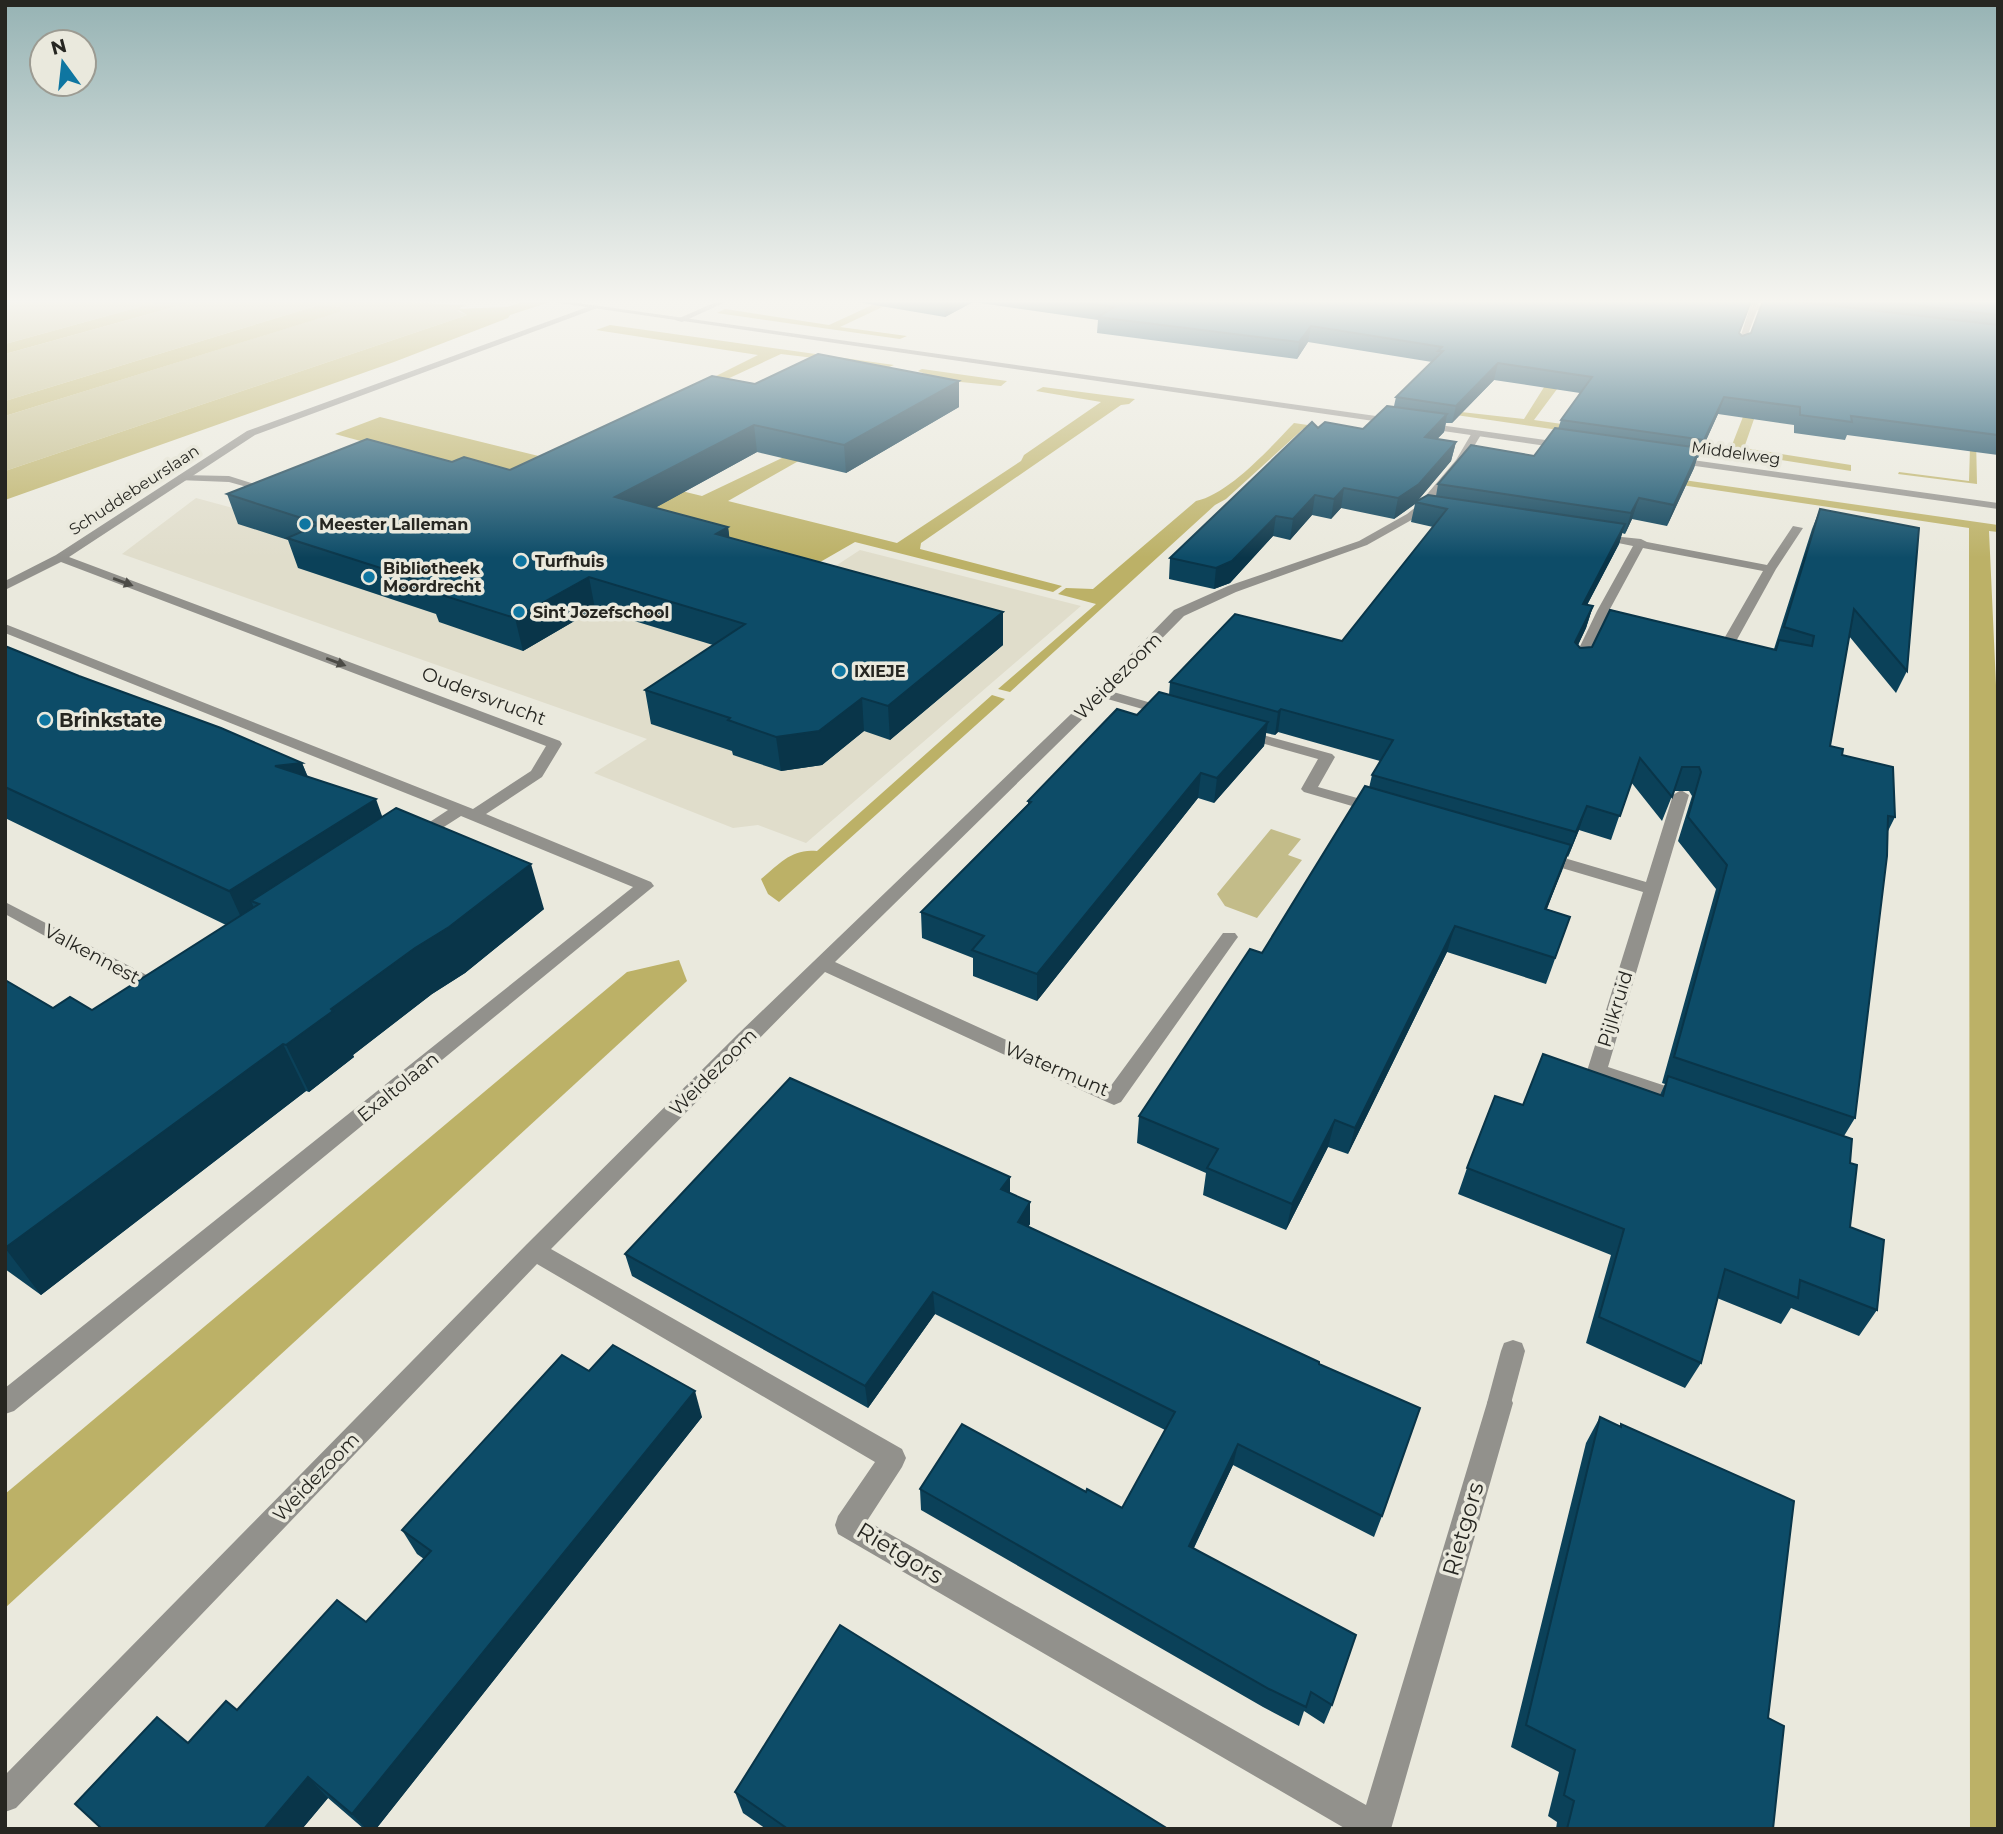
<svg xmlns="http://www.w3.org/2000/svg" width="2003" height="1834" font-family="Montserrat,sans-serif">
<rect width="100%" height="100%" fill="#eae9dd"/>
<!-- built -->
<path fill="#e0ddcb" d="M 196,498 L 244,511 L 817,578 L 860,550 L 1081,606 L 806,843 L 758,825 L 733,828 L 594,773 L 647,739 L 122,554 Z"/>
<!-- green -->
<g fill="#c3bc89">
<path d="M 5,301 L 161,301 L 5,344 Z"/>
<path d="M 196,301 L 399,301 C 423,304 445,303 469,306 L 461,307 L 458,311 L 467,315 L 5,471 L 5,416 L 339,312 L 341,307 L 319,305 L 5,401 L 5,354 Z"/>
<path d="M 1271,829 L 1301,839 L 1288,855 L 1302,860 L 1257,918 L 1225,906 L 1217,894 Z"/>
</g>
<!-- water -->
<g fill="#bcb167">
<path d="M 161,301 L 196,301 L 5,354 L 5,344 Z"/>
<path d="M 526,301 L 553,301 L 510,315 L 508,318 L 394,362 L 5,500 L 5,471 L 467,315 L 457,309 L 507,307 Z"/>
<path d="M 881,301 L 895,301 L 840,327 L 907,336 L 900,339 L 717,313 L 725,309 L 829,325 Z"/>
<path d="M 319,305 L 341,307 L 340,312 L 5,416 L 5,401 Z"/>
<path d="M 610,325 L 894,365 L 889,367 L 781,354 L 658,411 L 650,409 L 758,355 L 596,330 Z"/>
<path d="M 1602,334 L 1975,392 L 1977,484 L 1898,474 L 1899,472 L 1969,481 L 1971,412 L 1772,367 L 1744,448 L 1851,465 L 1851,471 L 1654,440 L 1655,437 L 1719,447 L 1732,445 L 1760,373 L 1592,342 L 1534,420 L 1611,431 L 1607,437 L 1449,414 L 1452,411 L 1524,419 L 1573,341 Z"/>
<path d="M 922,369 L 1007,381 L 1001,386 L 941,380 L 728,501 L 897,543 L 1021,461 L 1024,455 L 1101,402 L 1036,391 L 1043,387 L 1135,399 L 1129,404 L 1121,405 L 921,543 L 920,549 L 1062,586 L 1053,592 L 855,542 L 815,565 L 335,434 L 380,417 L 702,496 L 782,458 L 931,376 L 918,371 Z"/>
<path d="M 1294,423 L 1410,440 L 1426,449 L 1303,429 L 1226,499 L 1215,505 L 1010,692 L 998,689 L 1096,604 L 1058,594 L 1066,588 L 1093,589 L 1196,501 C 1229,494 1270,448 1294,423 Z"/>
<path d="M 1523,457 L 1998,525 L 1998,532 L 1989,531 L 1998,729 L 1998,1829 L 1970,1829 L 1969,528 L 1521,461 Z"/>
<path d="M 992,695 L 1005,699 L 779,902 L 768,894 L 761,879 C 779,864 792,848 817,851 Z"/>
<path d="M 679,960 L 687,981 L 5,1608 L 5,1494 L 627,972 Z"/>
</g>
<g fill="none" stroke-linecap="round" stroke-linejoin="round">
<!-- service -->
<path fill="#92918c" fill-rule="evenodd" d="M 182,475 L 229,476 L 277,491 L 272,494 L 229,482 L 178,480 L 178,476 Z"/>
<!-- pedestrian -->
<path fill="#92918c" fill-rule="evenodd" d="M 1513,1340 L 1522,1343 L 1525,1351 L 1509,1411 L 1500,1415 L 1491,1411 L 1487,1403 L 1501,1351 L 1504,1343 Z"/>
<!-- minor -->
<g fill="#92918c" fill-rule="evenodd">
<path d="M 718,301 L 728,301 L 682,322 L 675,320 Z"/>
<path d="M 1752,301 L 1760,301 L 1758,305 L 1786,310 L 1782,312 L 1757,310 L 1743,348 L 1736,350 Z"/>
<path d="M 593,305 L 600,307 L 255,435 L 69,557 L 560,741 L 562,744 L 542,777 L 486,814 L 651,882 L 654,886 L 14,1411 L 5,1414 L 5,1388 L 633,887 L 461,816 L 422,841 L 410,841 L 408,838 L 410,835 L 448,810 L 5,633 L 5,624 L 473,809 L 531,771 L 546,746 L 61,562 L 5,590 L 5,581 L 56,555 L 247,431 Z"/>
<path d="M 1473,431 L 1482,433 L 1464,463 L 1425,510 L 1415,518 L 1367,545 L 1236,592 L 1184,616 L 1110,691 L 1172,709 L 1172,715 L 1167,716 L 1104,698 L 835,962 L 1110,1087 L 1223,933 L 1235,933 L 1238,937 L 1235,941 L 1121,1102 L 1114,1105 L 1107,1102 L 825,972 L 551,1249 L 902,1449 L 906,1458 L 902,1467 L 867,1521 L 1366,1805 L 1487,1403 L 1491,1395 L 1500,1391 L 1509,1395 L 1513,1403 L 1391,1829 L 1346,1829 L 838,1534 L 835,1525 L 838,1516 L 875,1462 L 537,1264 L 16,1808 L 5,1812 L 5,1775 L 527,1244 L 738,1034 L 1096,690 L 1174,610 L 1228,586 L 1359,541 L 1407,514 L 1417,506 L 1456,460 Z"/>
<path d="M 1793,526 L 1803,528 L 1776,569 L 1734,645 L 1712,642 L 1705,638 L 1712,634 L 1725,637 L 1763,571 L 1643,548 L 1610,609 L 1637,618 L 1631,622 L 1607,616 L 1583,668 L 1573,668 L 1571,665 L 1597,611 L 1633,546 L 1593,538 L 1593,534 L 1641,539 L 1647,542 L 1767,565 Z"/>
<path d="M 1245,730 L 1332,754 L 1335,757 L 1318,787 L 1382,805 L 1384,808 L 1376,813 L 1304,792 L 1301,789 L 1318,759 L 1240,737 L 1238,734 L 1240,731 Z"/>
<path d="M 1681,790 L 1689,795 L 1608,1067 L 1690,1094 L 1693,1099 L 1690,1104 L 1683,1107 L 1590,1076 L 1587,1071 L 1643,892 L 1538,861 L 1536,857 L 1544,852 L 1646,882 L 1673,795 Z"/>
<path d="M 5,902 L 166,985 L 168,990 L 166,995 L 152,995 L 5,914 Z"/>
</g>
<!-- tertiary -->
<g fill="#92918c" fill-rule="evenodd">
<path d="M 545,301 L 564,301 L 1567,443 L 1572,446 L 1567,449 Z"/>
<path d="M 1671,457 L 1998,503 L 1998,509 L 1667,462 L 1666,460 Z"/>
</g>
</g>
<!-- wall -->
<g fill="#0b4159" fill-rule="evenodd">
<path d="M 851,301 L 1751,301 L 1739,333 L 1742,336 L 1751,333 L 1762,303 L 1762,301 L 1998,301 L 1998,455 L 1847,435 L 1845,440 L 1794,433 L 1794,425 L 1718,414 L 1698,458 L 1697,458 L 1694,468 L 1667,526 L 1632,519 L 1625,534 L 1622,533 L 1619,544 L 1587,605 L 1593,606 L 1586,628 L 1578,645 L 1580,648 L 1775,650 L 1774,649 L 1812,529 L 1820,509 L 1907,671 L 1896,693 L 1849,636 L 1830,746 L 1842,755 L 1895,817 L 1888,831 L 1855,1118 L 1844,1136 L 1850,1163 L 1850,1227 L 1877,1310 L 1859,1336 L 1791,1308 L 1781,1324 L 1717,1298 L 1701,1363 L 1685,1388 L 1586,1343 L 1611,1255 L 1458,1194 L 1467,1168 L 1523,1105 L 1660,1095 L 1665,1084 L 1662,1083 L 1716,889 L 1678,841 L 1692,796 L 1689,791 L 1674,791 L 1662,821 L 1631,782 L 1611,840 L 1579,830 L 1568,857 L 1567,856 L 1547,909 L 1570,917 L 1546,984 L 1447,952 L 1348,1154 L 1328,1147 L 1286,1230 L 1203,1195 L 1206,1173 L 1137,1143 L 1139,1116 L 1262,953 L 1369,788 L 1372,775 L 1380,761 L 1278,732 L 1275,735 L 1266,733 L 1264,746 L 1214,803 L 1198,798 L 1037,1001 L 973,976 L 973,958 L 922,938 L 921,912 L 1028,804 L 1028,801 L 1137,715 L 1169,695 L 1170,682 L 1342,641 L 1433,527 L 1411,522 L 1415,504 L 1394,519 L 1341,508 L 1331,519 L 1312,515 L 1290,540 L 1273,536 L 1230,583 L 1214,589 L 1169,579 L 1170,558 L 1318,428 L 1363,429 L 1394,406 L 1396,397 L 1432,362 L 1308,342 L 1297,359 L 1097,333 L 1098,320 L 973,302 L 945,317 ZM 1494,380 L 1580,393 L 1561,420 L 1558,429 L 1534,456 L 1438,484 L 1436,496 L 1418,500 L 1451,461 L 1456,442 L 1437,439 L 1444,432 L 1446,423 L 1452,423 Z"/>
<path d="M 755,384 L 959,407 L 846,473 L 757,452 L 655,508 L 728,527 L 729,537 L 1003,645 L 890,740 L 864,731 L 822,765 L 781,771 L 733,755 L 732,751 L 651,724 L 645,690 L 713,645 L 595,609 L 523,651 L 439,622 L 436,614 L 298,568 L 288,540 L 238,524 L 227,494 L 452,462 L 510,470 Z"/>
<path d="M 5,646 L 79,676 L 302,763 L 308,777 L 382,817 L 544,909 L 465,973 L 432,994 L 353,1055 L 354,1057 L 309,1092 L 306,1091 L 41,1295 L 5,1269 L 5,980 L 53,1008 L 92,1010 L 226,925 L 5,818 Z"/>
<path d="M 1010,1193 L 1030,1224 L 1028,1227 L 1319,1364 L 1382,1516 L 1374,1537 L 1233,1465 L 1194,1548 L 1332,1705 L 1324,1724 L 1304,1711 L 1299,1726 L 1263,1707 L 921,1510 L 920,1489 L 1086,1492 L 1122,1508 L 1165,1430 L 935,1314 L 868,1408 L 632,1276 L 625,1254 Z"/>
<path d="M 589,1371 L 702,1417 L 376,1829 L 364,1829 L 328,1798 L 302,1829 L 102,1829 L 188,1743 L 366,1622 L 424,1559 L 417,1554 L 402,1530 Z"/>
<path d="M 1600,1417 L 1620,1426 L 1621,1424 L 1768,1718 L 1773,1829 L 1556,1829 L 1557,1822 L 1548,1816 L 1559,1772 L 1511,1747 L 1586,1443 Z"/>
<path d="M 735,1792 L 1168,1829 L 766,1829 L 743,1813 Z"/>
</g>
<!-- shaded-wall -->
<g fill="#093549">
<path d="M 944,301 L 973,301 L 973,302 L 945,317 Z"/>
<path d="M 1311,326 L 1308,342 L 1297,359 L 1299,342 Z"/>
<path d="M 1498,363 L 1494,380 L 1452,423 L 1456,406 Z"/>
<path d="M 959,381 L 959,407 L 846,473 L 844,445 Z"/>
<path d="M 1724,397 L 1718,414 L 1698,458 L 1704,440 Z"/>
<path d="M 1447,414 L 1444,432 L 1421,456 L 1425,437 Z"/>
<path d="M 754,425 L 757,452 L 620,527 L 615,497 Z"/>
<path d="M 1456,442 L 1451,461 L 1415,504 L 1394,519 L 1398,498 Z"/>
<path d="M 1700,448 L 1694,468 L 1667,526 L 1674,505 Z"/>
<path d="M 1344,488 L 1341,508 L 1331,519 L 1334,499 Z"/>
<path d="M 1315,495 L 1312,515 L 1290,540 L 1293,519 Z"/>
<path d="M 1639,498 L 1632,519 L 1625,534 L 1631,513 Z"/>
<path d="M 1276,516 L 1273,536 L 1230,583 L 1214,589 L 1216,568 Z"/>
<path d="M 1625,524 L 1619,544 L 1576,626 L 1583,604 Z"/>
<path d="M 728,527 L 732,557 L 716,534 Z"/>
<path d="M 589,577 L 595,609 L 523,651 L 515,618 Z"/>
<path d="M 1593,606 L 1586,628 L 1569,664 L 1575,642 Z"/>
<path d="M 1003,612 L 1003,645 L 890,740 L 888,706 Z"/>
<path d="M 862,698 L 864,731 L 822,765 L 781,771 L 776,737 Z"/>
<path d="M 1281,709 L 1278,732 L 1275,735 L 1278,712 Z"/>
<path d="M 1268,722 L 1264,746 L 1214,803 L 1217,778 Z"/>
<path d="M 302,763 L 319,806 L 275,766 Z"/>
<path d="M 1201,773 L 1198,798 L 1037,1001 L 1037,974 Z"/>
<path d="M 376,799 L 392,844 L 251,901 L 263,928 L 250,937 L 229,891 Z"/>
<path d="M 1587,806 L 1579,830 L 1568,857 L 1576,832 Z"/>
<path d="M 1571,845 L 1562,871 L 1536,935 L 1545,909 Z"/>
<path d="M 531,864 L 544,909 L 465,973 L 432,994 L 353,1055 L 354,1057 L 309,1092 L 286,1045 L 331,1009 Z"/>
<path d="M 1455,926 L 1447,952 L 1348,1154 L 1355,1128 Z"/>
<path d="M 283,1044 L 306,1091 L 41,1295 L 5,1248 Z"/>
<path d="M 1335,1120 L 1328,1147 L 1286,1230 L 1292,1204 Z"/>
<path d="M 1010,1177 L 1010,1199 L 1001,1189 Z"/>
<path d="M 1030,1202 L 1030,1224 L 1018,1244 L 1018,1222 Z"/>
<path d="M 933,1292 L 935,1314 L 868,1408 L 865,1386 Z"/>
<path d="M 695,1391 L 702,1417 L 376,1829 L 366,1829 L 352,1814 Z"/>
<path d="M 1238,1444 L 1233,1465 L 1185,1566 L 1189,1546 Z"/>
<path d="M 308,1777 L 328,1798 L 302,1829 L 264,1829 Z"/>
</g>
<!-- building -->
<g fill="#0d4c68" stroke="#093549" stroke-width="2">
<path d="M 1071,301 L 1751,301 L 1739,333 L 1742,336 L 1751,333 L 1763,301 L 1793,301 L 1998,325 L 1998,435 L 1851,416 L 1852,422 L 1800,415 L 1800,407 L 1724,397 L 1704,440 L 1561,420 L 1592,377 L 1498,363 L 1456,406 L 1396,397 L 1443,351 L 1438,351 L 1442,347 L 1311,326 L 1299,342 L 1098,317 L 1114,307 Z"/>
<path d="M 1880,301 L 1998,301 L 1998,315 Z"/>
<path d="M 818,354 L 959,381 L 844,445 L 754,425 L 615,497 L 728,527 L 716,534 L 1003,612 L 888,706 L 862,698 L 819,731 L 776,737 L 728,720 L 730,718 L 645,690 L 745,624 L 589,577 L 515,618 L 429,591 L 437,586 L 287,538 L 320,524 L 227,494 L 367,439 L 452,462 L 464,457 L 510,470 L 712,376 L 755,384 Z"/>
<path d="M 1387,406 L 1447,414 L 1425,437 L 1456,442 L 1419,484 L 1398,498 L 1344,488 L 1334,499 L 1315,495 L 1293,519 L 1276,516 L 1232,561 L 1216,568 L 1170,558 L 1312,422 L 1318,428 L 1325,422 L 1363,429 Z"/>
<path d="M 1555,428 L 1700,448 L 1674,505 L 1639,498 L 1631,513 L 1438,484 L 1471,445 L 1534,456 Z"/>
<path d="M 1428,495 L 1625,524 L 1583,604 L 1593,606 L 1575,642 L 1580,648 L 1592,647 L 1610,610 L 1776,650 L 1779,640 L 1812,646 L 1814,636 L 1784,627 L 1820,509 L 1919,528 L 1907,671 L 1854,609 L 1830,746 L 1843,749 L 1842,755 L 1893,767 L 1895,817 L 1888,816 L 1887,856 L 1855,1118 L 1674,1057 L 1727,865 L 1688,817 L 1701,772 L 1699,767 L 1682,767 L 1672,797 L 1640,758 L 1620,816 L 1587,806 L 1576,832 L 1372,775 L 1393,740 L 1281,709 L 1278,712 L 1170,682 L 1235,614 L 1342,641 L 1447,509 L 1415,502 Z"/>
<path d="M 5,646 L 79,676 L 221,728 L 302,763 L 275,766 L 376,799 L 229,891 L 5,787 Z"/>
<path d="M 1159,692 L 1268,722 L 1217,778 L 1201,773 L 1037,974 L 972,950 L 984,936 L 921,912 L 1031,802 L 1028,801 L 1117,709 L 1137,715 Z"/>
<path d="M 1365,786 L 1571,845 L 1545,909 L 1570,917 L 1555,958 L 1455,926 L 1355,1128 L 1335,1120 L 1292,1204 L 1207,1168 L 1218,1149 L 1139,1116 L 1250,949 L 1262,953 Z"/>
<path d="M 396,808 L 531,864 L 449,927 L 415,948 L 331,1009 L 333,1011 L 286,1045 L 283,1044 L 5,1248 L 5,980 L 53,1008 L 70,997 L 92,1010 L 259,904 L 251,901 Z"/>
<path d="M 1543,1054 L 1663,1096 L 1668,1076 L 1852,1139 L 1850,1163 L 1857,1165 L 1850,1227 L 1884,1240 L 1877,1310 L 1800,1280 L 1798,1298 L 1725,1269 L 1701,1363 L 1599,1317 L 1624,1229 L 1467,1168 L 1495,1096 L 1523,1105 Z"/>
<path d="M 790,1078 L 1010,1177 L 1001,1189 L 1030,1202 L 1018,1222 L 1319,1362 L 1319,1364 L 1420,1408 L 1382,1516 L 1238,1444 L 1189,1546 L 1356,1635 L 1332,1705 L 1311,1692 L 1306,1707 L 1269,1689 L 920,1489 L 962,1424 L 1086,1492 L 1087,1489 L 1122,1508 L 1175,1412 L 933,1292 L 865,1386 L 625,1254 Z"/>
<path d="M 613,1345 L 695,1391 L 352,1814 L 308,1777 L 264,1829 L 102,1829 L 75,1804 L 157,1717 L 188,1743 L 226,1701 L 237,1710 L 337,1600 L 366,1622 L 431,1551 L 402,1530 L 562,1355 L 589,1371 Z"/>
<path d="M 1600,1417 L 1621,1427 L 1621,1424 L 1794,1501 L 1768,1718 L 1784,1726 L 1773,1829 L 1567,1829 L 1574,1801 L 1564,1795 L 1575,1750 L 1526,1725 Z"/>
<path d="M 840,1625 L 1168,1829 L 788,1829 L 735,1792 Z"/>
</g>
<!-- one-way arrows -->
<defs><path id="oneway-solid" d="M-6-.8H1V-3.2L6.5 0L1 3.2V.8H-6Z" transform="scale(1.75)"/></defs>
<g fill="#4c4b46">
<use href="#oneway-solid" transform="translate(123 582) rotate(20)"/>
<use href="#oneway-solid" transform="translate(336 662) rotate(21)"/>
</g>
<!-- sky -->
<linearGradient id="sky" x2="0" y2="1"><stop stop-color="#96b3b4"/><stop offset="0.54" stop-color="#f6f5f0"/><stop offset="1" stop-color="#f6f5f0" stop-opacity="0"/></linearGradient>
<rect width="2003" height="558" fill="url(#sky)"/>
<!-- markers -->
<g fill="#0f76a1" stroke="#eae9dd" stroke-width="2.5">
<circle cx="305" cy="524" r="7"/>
<circle cx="521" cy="561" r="7"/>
<circle cx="369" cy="577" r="7"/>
<circle cx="519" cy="612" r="7"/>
<circle cx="840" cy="671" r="7"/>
<circle cx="45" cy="720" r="7"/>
</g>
<g text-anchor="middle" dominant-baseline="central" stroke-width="7" stroke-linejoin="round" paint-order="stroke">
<!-- far-street labels -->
<g font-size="16" fill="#262621" stroke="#eae9dd">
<text transform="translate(1736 453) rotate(8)">Middelweg</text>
<text transform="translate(134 490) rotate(-33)">Schuddebeurslaan</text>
</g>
<!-- far-poi labels -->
<g font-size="16" font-weight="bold" fill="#262621" stroke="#eae9dd" text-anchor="start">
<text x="319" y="524">Meester Lalleman</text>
<text x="535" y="561">Turfhuis</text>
<text x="383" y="568">Bibliotheek<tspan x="383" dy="18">Moordrecht</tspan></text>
<text x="533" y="612">Sint Jozefschool</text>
<text x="854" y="671">IXIEJE</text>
</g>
<!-- street labels -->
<g font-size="19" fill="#262621" stroke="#eae9dd">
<text transform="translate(1118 676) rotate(-45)">Weidezoom</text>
<text transform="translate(484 696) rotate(21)">Oudersvrucht</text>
<text transform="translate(92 954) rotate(28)">Valkennest</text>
<text transform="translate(1615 1009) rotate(-73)">Pijlkruid</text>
<text transform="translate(1057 1069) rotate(23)">Watermunt</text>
<text transform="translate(713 1072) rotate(-45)">Weidezoom</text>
<text transform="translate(398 1087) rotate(-39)">Exaltolaan</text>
<text transform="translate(316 1477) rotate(-46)">Weidezoom</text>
</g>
<!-- poi labels -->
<g font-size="19" font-weight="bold" fill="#262621" stroke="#eae9dd" text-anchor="start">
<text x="59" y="720">Brinkstate</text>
</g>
<!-- near-street labels -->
<g font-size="23" fill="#262621" stroke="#eae9dd">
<text transform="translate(1463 1529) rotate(-74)">Rietgors</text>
<text transform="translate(900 1553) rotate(31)">Rietgors</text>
</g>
</g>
<!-- border -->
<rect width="2003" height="1834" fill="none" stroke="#262621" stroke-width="14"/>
<!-- north arrow -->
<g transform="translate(63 63) rotate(345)"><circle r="33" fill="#eae9dd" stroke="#9c9b92" stroke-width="2"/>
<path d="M0-5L12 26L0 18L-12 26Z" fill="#0f76a1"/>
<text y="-10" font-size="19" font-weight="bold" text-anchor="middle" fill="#262621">N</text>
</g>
</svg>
